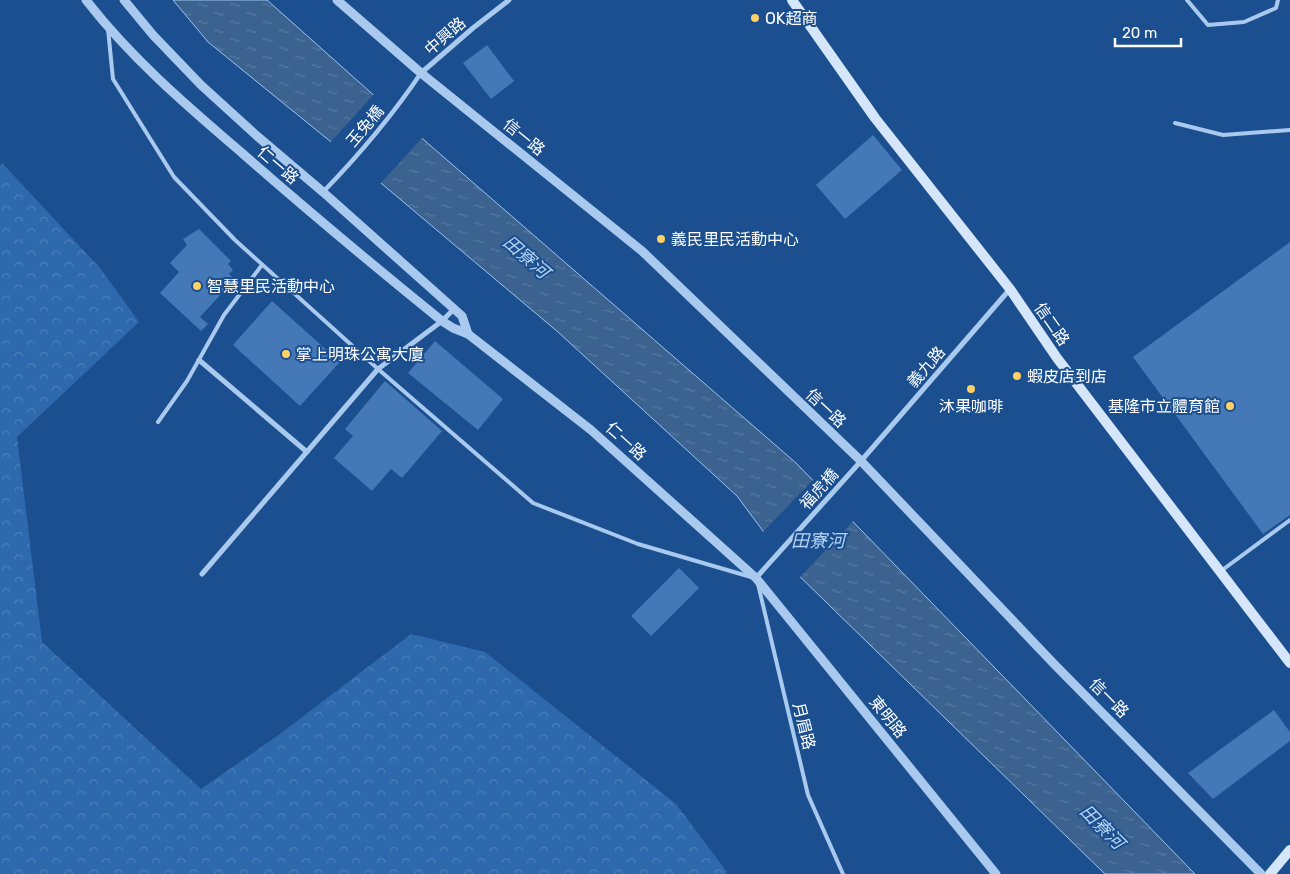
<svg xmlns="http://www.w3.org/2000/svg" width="1290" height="874" font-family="Rubik,'Noto Sans TC',sans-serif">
<defs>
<pattern id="forest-crowns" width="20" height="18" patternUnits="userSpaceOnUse" patternTransform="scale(1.25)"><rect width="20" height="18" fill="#2e69ad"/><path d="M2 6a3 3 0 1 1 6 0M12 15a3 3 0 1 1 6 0" fill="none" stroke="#4d80b9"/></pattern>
<pattern id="water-ripples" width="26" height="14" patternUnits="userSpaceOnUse" patternTransform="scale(1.25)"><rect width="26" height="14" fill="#3c6290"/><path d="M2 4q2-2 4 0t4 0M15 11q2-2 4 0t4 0" fill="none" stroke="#597aa1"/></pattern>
</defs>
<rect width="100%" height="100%" fill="#1b4f8f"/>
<!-- forest -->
<path fill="url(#forest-crowns)" d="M 2,163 L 100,268 L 139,322 L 17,437 L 42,642 L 201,789 L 280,734 L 411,634 L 485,652 L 676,804 L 727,872 L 726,874 L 0,874 L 0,166 Z"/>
<!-- water -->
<path fill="url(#water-ripples)" stroke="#9cc4f0" d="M 173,0 L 267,0 L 424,140 L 796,463 L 1195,874 L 1105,874 L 789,566 L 737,496 L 558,332 L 363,168 L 208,42 Z"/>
<!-- pier -->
<g fill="#1b4f8f">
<path d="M 375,93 L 423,137 L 379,185 L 329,144 Z"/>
<path d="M 814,479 L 854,520 L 799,578 L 788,567 L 762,533 Z"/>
</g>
<!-- building -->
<g fill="#4478b7">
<path d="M 487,45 L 514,81 L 491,99 L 463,63 Z"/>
<path d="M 873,135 L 902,170 L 845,219 L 816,185 Z"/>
<path d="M 199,229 L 231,261 L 228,264 L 233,270 L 229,274 L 235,279 L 200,317 L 208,324 L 201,331 L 160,293 L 179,272 L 170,263 L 187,245 L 183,239 Z"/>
<path d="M 1290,242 L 1290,515 L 1263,534 L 1133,357 Z"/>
<path d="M 272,301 L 340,362 L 300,406 L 233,345 Z"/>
<path d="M 435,341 L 503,399 L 478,430 L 408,373 Z"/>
<path d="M 385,381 L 442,431 L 402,478 L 391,469 L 372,491 L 334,458 L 353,436 L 345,429 Z"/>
<path d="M 679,568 L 699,588 L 651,636 L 631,616 Z"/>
<path d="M 1274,710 L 1290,732 L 1290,741 L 1213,799 L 1188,773 Z"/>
</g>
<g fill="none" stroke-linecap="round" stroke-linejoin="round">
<!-- service -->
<g stroke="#a9c9ee" stroke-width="4">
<path d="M 1187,0 L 1208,25 L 1244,22 L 1276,8 L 1278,0"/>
<path d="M 108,29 L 113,79 L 174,177 L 235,240 L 378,369 L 533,503 L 638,544 L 751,577"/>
<path d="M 1175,123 L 1223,135 L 1290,130"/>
<path d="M 158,422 L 187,381 L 224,315 L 262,265"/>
<path d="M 1221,571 L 1290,520"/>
<path d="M 758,584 L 808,795 L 843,874"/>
</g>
<!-- pedestrian -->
<path stroke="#a9c9ee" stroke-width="4.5" d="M 323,192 C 359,155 392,116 421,73"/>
<!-- minor -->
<g stroke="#a9c9ee" stroke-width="5">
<path d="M 421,73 L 473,28 L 509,0"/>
<path d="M 199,360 L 307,452"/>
<path d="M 202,574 L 378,369 L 442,321 L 454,309"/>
<path d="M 756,578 L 861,461 L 1010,289"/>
</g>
<!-- tertiary -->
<g stroke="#a9c9ee" stroke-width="9">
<path d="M 86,0 C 131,58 186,105 242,153 C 307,210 374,266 442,321 L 453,328 L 468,334 L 591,430 L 756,578 L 996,874"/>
<path d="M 124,0 L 153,35 L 201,85 L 257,136 L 323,192 L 462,316 L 468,334"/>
<path d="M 337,0 L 421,73 L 642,251 L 861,461 L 1056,666 L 1261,874"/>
</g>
<!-- secondary -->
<g stroke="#d6e6fa" stroke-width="10">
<path d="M 792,0 L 875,118 L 1010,289 L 1057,358 L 1290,663"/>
<path d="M 1270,874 L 1290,850"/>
</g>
</g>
<!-- markers -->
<g fill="#ffd166" stroke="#1b4f8f" stroke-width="2">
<circle cx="755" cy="18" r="5"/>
<circle cx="661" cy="239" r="5"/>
<circle cx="197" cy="286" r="5"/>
<circle cx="286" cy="354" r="5"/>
<circle cx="1017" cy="376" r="5"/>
<circle cx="971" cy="389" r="5"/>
<circle cx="1230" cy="406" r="5"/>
</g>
<g text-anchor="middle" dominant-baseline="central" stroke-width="4" stroke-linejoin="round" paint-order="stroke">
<!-- poi labels -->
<g font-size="16" fill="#fff" stroke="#1b4f8f" text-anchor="start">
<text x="765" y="18">OK超商</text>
<text x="671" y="239">義民里民活動中心</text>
<text x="207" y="286">智慧里民活動中心</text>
<text x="296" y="354">掌上明珠公寓大廈</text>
<text x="1027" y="376">蝦皮店到店</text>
<text x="971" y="406" text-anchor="middle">沐果咖啡</text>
<text x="1220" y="406" text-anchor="end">基隆市立體育館</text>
</g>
<!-- street labels -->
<g font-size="16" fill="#fff" stroke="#1b4f8f">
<text transform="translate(445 36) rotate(-41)">中興路</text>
<text transform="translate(365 126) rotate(-50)">玉兔橋</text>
<text transform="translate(524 137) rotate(39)">信一路</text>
<text transform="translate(278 165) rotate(41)">仁一路</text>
<text transform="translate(1052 324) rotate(55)">信二路</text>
<text transform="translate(926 367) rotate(-49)">義九路</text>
<text transform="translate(826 408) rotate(43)">信一路</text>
<text transform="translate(626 441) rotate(42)">仁一路</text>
<text transform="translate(819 489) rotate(-48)">福虎橋</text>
<text transform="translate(1109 698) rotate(45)">信一路</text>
<text transform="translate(888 717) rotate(51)">東明路</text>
<text transform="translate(804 726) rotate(76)">月眉路</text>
</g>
<!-- water labels -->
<g font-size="18" font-style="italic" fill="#b5d3f5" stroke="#1b4f8f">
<text transform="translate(526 257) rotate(41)">田寮河</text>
<text x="818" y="541">田寮河</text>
<text transform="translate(1102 827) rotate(45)">田寮河</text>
</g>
</g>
<!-- scale -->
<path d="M1115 38v8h66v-8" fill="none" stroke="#ffffff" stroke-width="2.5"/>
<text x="1122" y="38" font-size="15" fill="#ffffff" stroke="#1b4f8f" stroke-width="4" paint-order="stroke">20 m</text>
</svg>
